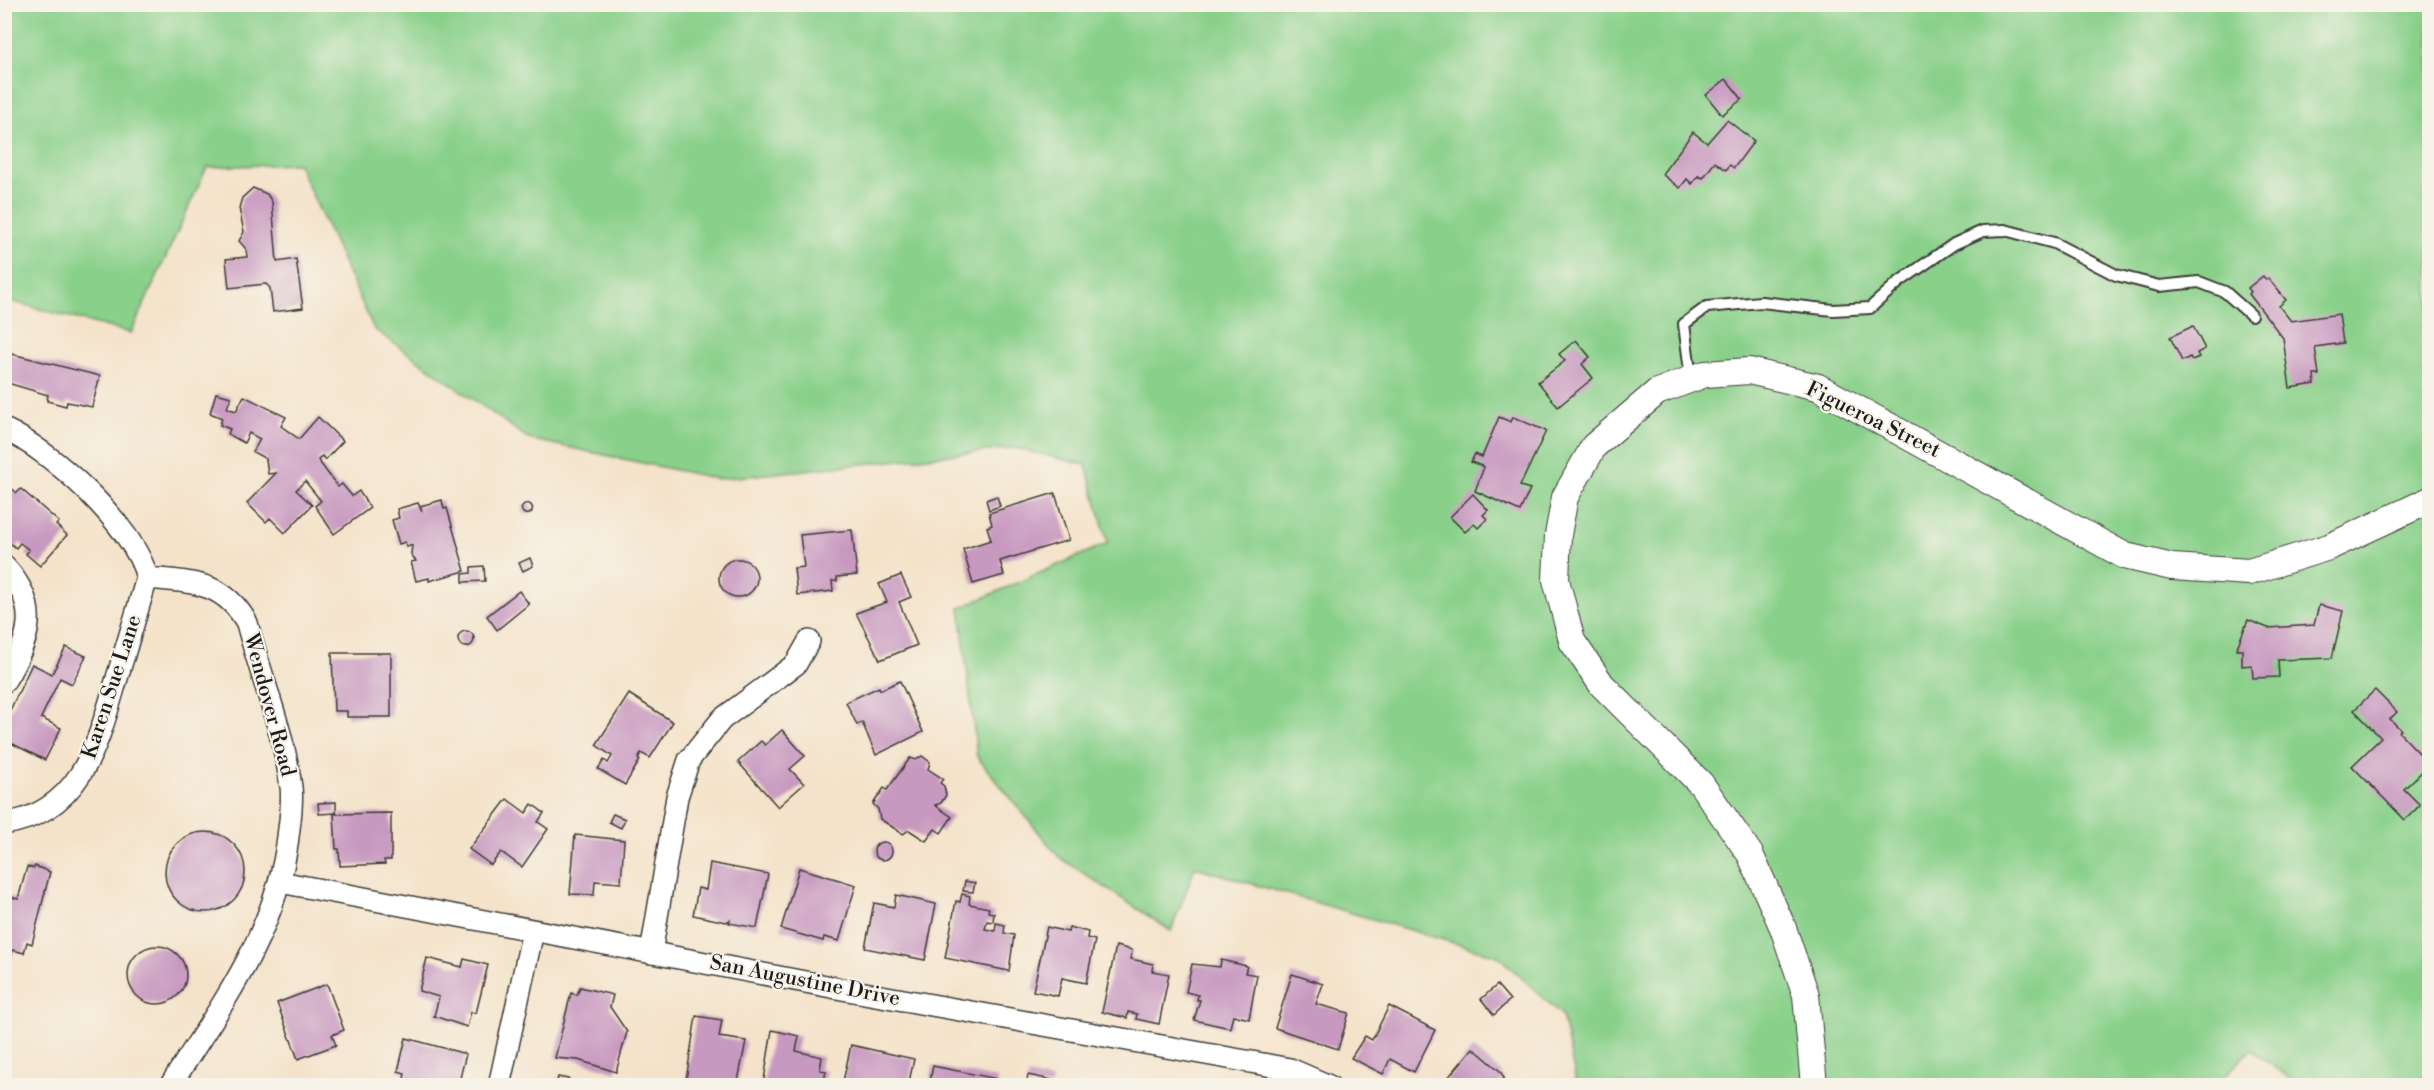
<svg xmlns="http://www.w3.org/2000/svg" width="2434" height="1090" font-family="'Libre Bodoni',serif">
<rect width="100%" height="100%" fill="#f7f3e8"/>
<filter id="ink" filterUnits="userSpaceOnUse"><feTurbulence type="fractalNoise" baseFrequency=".0167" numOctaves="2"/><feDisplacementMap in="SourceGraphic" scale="12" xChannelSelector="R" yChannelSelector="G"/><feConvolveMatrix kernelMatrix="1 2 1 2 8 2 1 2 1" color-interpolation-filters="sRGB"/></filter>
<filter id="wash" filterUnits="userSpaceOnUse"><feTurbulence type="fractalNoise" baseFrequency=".008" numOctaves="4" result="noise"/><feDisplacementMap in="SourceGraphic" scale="24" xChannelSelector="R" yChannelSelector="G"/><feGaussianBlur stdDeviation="1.35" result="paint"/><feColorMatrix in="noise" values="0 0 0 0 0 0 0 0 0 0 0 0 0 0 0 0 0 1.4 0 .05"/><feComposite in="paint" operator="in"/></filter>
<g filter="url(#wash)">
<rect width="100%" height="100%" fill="#f4e3ca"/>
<!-- green -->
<path fill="#89d08a" stroke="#527653" stroke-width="1.5" d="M 4,5 L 2429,5 L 2429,1085 L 2299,1085 L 2251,1050 L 2216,1085 L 1577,1085 L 1562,1015 L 1498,956 L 1195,867 L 1171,931 L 1059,857 L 977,757 L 960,608 L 1108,543 L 1086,465 L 1015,448 L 718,479 L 529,439 L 374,329 L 298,164 L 207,167 L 131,333 L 5,300 Z"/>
<g id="blocks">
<!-- building -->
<g fill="#c799c0">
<path d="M 1726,79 L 1742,99 L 1722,115 L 1706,95 Z"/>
<path d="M 1727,120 L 1754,141 L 1734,168 L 1730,165 L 1726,170 L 1715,162 L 1703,178 L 1698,176 L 1692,184 L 1687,179 L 1680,188 L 1662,174 L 1693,132 L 1707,143 Z"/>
<path d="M 253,188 L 267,194 L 272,202 L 277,262 L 296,259 L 303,308 L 273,312 L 270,288 L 266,284 L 229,288 L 226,259 L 247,257 L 246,249 L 239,241 L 244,232 L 239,208 L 242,198 Z"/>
<path d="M 2263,276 L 2266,280 L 2268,278 L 2286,300 L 2279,306 L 2291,321 L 2339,314 L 2343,343 L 2315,347 L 2319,375 L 2314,375 L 2315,384 L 2290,388 L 2283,338 L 2249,294 L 2251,292 L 2248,288 Z"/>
<path d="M 2193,326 L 2205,349 L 2197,353 L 2199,357 L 2192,360 L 2190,357 L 2182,361 L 2170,337 Z"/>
<path d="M 1576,340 L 1590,357 L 1582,364 L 1593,378 L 1558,407 L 1538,382 L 1565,361 L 1559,354 Z"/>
<path d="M 4,352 L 100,376 L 92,407 L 67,402 L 66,406 L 47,401 L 48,395 L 4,382 Z"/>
<path d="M 216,393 L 231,397 L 227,408 L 236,411 L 244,396 L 286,417 L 281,426 L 299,439 L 318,417 L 343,441 L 325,460 L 322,456 L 318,460 L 338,487 L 342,484 L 352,496 L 359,491 L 370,508 L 334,534 L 315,506 L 321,501 L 305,481 L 296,490 L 312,505 L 285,533 L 270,518 L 266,522 L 247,503 L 276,473 L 268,474 L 266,459 L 253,452 L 260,439 L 249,433 L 244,443 L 228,434 L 230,429 L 220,425 L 222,418 L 210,413 Z"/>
<path d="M 1499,417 L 1511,422 L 1513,417 L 1546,431 L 1520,486 L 1530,489 L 1520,511 L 1475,491 L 1484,467 L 1471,462 L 1475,454 L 1482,457 Z"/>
<path d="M 4,482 L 17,493 L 21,489 L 59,522 L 56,525 L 67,535 L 40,566 L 26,554 L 29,550 L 20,543 L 16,548 L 4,538 L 8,533 L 4,530 Z"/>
<path d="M 1055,493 L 1069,540 L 1000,561 L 1004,575 L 973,584 L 963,549 L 991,540 L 987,527 L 992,525 L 989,513 Z"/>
<path d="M 1473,494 L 1488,510 L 1483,515 L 1487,519 L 1478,528 L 1474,524 L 1465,532 L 1450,517 Z"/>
<path d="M 997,496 L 1000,506 L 989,510 L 986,500 Z"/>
<path d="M 442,500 L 444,509 L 447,508 L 465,571 L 429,581 L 429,578 L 416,581 L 411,562 L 416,561 L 411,554 L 412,545 L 407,547 L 405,542 L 399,544 L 392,520 L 399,518 L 397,509 L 418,503 L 422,512 L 420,506 Z"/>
<circle cx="527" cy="509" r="5.5"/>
<path d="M 852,530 L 857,575 L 837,577 L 837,581 L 832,581 L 833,591 L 797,595 L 794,568 L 804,567 L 800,535 Z"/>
<path d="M 530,558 L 533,566 L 523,571 L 519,563 Z"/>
<circle cx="738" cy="578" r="19"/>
<path d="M 484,566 L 485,581 L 463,582 L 463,574 L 471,573 L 471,567 Z"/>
<path d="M 901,575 L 911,597 L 899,602 L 917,645 L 880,660 L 856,613 L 887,602 L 879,584 Z"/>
<path d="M 519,591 L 529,604 L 497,630 L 487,616 Z"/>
<path d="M 2319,605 L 2343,611 L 2332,658 L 2278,660 L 2279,677 L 2253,678 L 2252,665 L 2242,666 L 2242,650 L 2236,650 L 2248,620 L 2268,628 L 2314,625 Z"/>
<circle cx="466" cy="639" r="8"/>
<path d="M 66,647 L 86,656 L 72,684 L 60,678 L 41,718 L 61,728 L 45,760 L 5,740 L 5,721 L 32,664 L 52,674 Z"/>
<path d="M 332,653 L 391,653 L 391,717 L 347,717 L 347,711 L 334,711 Z"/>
<path d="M 900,681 L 923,732 L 876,755 L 862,722 L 857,725 L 846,702 L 879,687 L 880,690 Z"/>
<path d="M 2375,690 L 2397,712 L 2390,719 L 2401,730 L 2399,732 L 2422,756 L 2425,747 L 2430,746 L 2430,764 L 2404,789 L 2420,805 L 2405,820 L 2352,766 L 2381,738 L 2354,710 Z"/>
<path d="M 629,694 L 673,722 L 650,758 L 641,753 L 638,759 L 640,760 L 625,785 L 598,769 L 604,760 L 608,763 L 612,756 L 596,745 Z"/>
<path d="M 782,730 L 805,756 L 790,769 L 804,784 L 778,807 L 738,762 L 761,741 L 765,745 Z"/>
<path d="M 922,756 L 930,762 L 928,769 L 943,779 L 940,783 L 944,786 L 946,795 L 941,803 L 935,805 L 952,817 L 941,833 L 935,829 L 926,841 L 909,830 L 903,834 L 880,819 L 878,809 L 873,804 L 884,788 L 887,790 L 910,758 L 916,760 Z"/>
<path d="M 507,799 L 526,813 L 532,804 L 544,813 L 538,822 L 548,829 L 522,867 L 501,852 L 491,865 L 469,849 Z"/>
<path d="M 336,802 L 336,813 L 319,814 L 318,803 Z"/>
<path d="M 391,813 L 391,860 L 384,860 L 385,864 L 340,866 L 339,849 L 336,849 L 334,814 Z"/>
<path d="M 613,814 L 625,819 L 621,828 L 609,822 Z"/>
<circle cx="205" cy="872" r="40"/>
<path d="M 575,835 L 624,840 L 621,883 L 595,881 L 594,895 L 570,894 Z"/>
<circle cx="883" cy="851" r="9"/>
<path d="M 710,863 L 768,874 L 757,928 L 729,923 L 730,920 L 726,922 L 693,915 L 698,888 L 706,890 Z"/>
<path d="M 35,866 L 50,872 L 32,944 L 27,942 L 24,953 L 13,950 L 10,962 L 4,960 L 4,895 L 18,899 L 27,867 L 34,868 Z"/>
<path d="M 799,868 L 856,885 L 839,941 L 824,937 L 823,941 L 781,929 Z"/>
<path d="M 965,881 L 975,883 L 973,892 L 963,891 Z"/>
<path d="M 962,894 L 970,896 L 969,904 L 989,908 L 988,912 L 994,913 L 993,922 L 987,921 L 985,929 L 995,931 L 996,923 L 1005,925 L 1004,933 L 1014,935 L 1009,971 L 945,958 L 956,901 L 960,902 Z"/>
<path d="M 896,895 L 936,904 L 925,960 L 865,948 L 874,903 L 894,907 Z"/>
<path d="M 1047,927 L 1068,932 L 1069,927 L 1088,932 L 1087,938 L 1095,940 L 1086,983 L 1062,978 L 1058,996 L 1033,991 Z"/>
<circle cx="157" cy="975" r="29"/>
<path d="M 1116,946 L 1132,950 L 1131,959 L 1153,964 L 1152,971 L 1169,974 L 1159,1024 L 1136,1019 L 1137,1014 L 1128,1012 L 1127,1018 L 1102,1012 Z"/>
<path d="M 427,958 L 462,967 L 464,959 L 488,965 L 476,1013 L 471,1012 L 467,1027 L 434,1016 L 439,997 L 419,991 Z"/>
<path d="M 1221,960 L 1247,966 L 1245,973 L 1257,975 L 1249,1019 L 1233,1015 L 1230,1028 L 1194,1020 L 1200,1000 L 1197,1000 L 1198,995 L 1186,992 L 1192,964 L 1220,967 Z"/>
<path d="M 1292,974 L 1323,984 L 1316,1004 L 1349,1013 L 1338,1049 L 1275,1028 Z"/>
<path d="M 327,984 L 344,1030 L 332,1035 L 336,1045 L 298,1059 L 277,1003 Z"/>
<path d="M 1497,985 L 1510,1000 L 1494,1015 L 1481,999 Z"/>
<path d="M 580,987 L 613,995 L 610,1007 L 627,1032 L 616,1072 L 578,1060 L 555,1058 L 571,993 L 577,995 Z"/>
<path d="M 1389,1006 L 1435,1030 L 1414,1072 L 1390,1059 L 1383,1074 L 1351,1058 L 1365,1036 L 1372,1040 Z"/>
<path d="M 696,1016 L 722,1020 L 719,1037 L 746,1041 L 737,1086 L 686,1080 Z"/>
<path d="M 772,1030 L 799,1036 L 796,1051 L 822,1057 L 820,1070 L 826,1071 L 823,1086 L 763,1086 Z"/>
<path d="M 406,1038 L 466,1054 L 458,1086 L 403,1086 L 405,1073 L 398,1071 Z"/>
<path d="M 851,1045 L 914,1059 L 909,1082 L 900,1080 L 899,1086 L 842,1086 Z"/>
<path d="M 1473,1048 L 1500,1071 L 1504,1078 L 1497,1086 L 1441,1086 Z"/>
<path d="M 933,1066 L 998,1079 L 997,1086 L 929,1086 Z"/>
<path d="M 1028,1075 L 1052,1080 L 1051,1086 L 1026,1086 Z"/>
<path d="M 558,1077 L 568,1079 L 583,1086 L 556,1086 Z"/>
</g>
</g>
</g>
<g filter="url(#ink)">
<use href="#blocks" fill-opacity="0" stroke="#3c3a36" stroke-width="1.5"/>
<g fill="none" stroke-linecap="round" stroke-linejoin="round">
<!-- service casing -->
<g stroke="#3c3a36" stroke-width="14">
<path id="service" d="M 1691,379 L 1684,324 L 1707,307 L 1761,302 L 1833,310 L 1870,308 L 1899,282 L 1954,244 L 1983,231 L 2005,230 L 2054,243 L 2116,275 L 2159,286 L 2199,282 L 2225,292 L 2251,315"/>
</g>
<!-- minor casing -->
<g stroke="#3c3a36" stroke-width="24">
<g id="minor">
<path d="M 4,429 C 51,450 136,528 147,578 C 191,582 224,581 247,623 C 261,677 284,732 291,787 C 293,803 290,820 288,837 C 277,932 220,1007 170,1086"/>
<path d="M 4,566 C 42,606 30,640 4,682"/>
<path d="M 4,824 C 82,812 98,742 117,678 C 127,645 137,611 147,578"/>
<path d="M 280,882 L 842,989 L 1290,1069 L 1329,1086"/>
<path d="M 651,953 L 677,797 L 689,760 L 722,719 L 796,664 L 809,641"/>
<path d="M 499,1086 L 533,931"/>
</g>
</g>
<!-- tertiary casing -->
<g stroke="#3c3a36" stroke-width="28">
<path id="tertiary" d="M 1814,1086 L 1806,995 L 1783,928 L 1750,854 L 1701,784 L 1602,685 L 1572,641 L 1556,580 L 1558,535 L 1565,497 L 1594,446 L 1657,392 L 1705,374 L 1749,371 L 1818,387 L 2125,556 L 2172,567 L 2249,572 L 2329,547 L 2430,500"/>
</g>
<!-- service -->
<use href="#service" stroke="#fff" stroke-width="10"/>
<!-- minor -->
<use href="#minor" stroke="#fff" stroke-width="21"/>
<!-- tertiary -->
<use href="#tertiary" stroke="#fff" stroke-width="26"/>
</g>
</g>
<g text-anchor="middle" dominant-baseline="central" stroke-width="4.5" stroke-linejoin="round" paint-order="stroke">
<!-- street labels -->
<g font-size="21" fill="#1c1c1c" stroke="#f7f3e8">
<text transform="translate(1873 420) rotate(26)">Figueroa Street</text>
<text transform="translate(112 687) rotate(-72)">Karen Sue Lane</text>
<text transform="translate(269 705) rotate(75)">Wendover Road</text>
<text transform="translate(805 981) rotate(11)">San Augustine Drive</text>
</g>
</g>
<!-- margin -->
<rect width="2434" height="1090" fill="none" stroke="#f7f3e8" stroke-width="24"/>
</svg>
